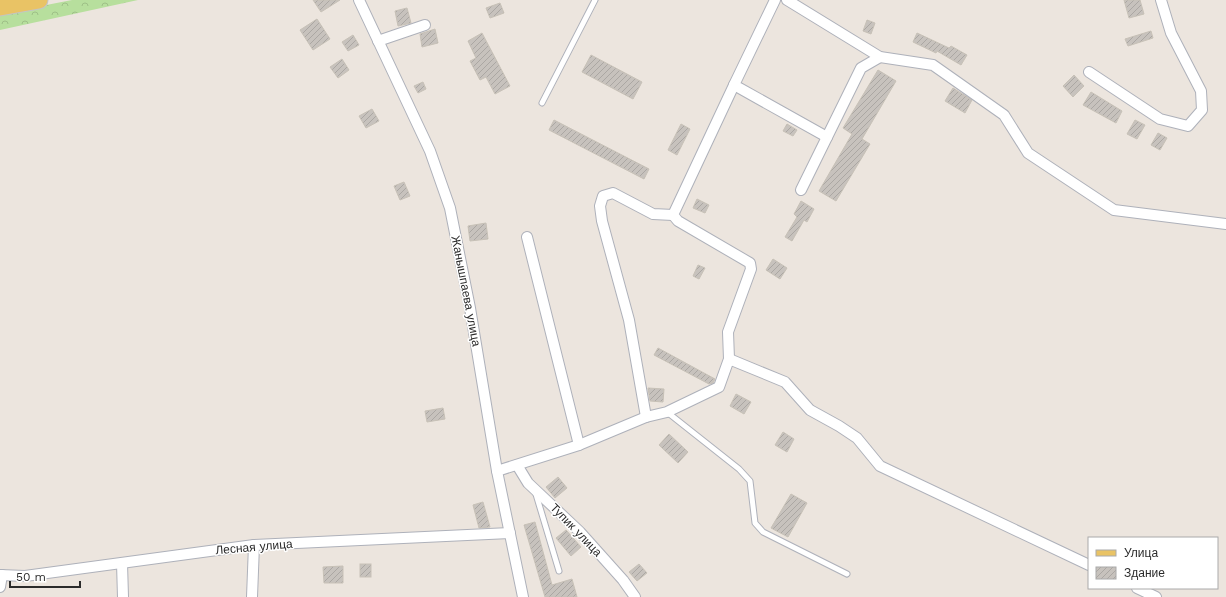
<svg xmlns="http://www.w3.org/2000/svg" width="1226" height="597" font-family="'Work Sans',sans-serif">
<defs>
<pattern id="forest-crowns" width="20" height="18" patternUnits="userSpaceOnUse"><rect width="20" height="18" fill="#b7df9d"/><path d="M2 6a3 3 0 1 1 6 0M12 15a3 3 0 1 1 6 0" fill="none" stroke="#9ec087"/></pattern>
<pattern id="building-hatch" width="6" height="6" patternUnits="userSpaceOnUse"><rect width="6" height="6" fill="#c7c2bd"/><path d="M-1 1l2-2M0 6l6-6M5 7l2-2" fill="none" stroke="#aba7a3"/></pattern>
</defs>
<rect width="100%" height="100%" fill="#ece5de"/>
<!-- forest -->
<path fill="url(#forest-crowns)" d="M 72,0 L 138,0 L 0,30 L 0,14 Z"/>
<!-- building -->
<g fill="url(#building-hatch)" stroke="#c7c1b7">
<path d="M 313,0 L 340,0 L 321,12 Z"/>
<path d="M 1124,0 L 1140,0 L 1144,14 L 1129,18 Z"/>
<path d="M 500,3 L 504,13 L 490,18 L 486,8 Z"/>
<path d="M 407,8 L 411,23 L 398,26 L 395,11 Z"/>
<path d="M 317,19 L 330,39 L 313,50 L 300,30 Z"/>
<path d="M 867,20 L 875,23 L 871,34 L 863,31 Z"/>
<path d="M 435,29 L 438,43 L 422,47 L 420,34 Z"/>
<path d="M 1151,31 L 1153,38 L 1128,46 L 1125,39 Z"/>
<path d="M 482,33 L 510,86 L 495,94 L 486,77 L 480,80 L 470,61 L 476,58 L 468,41 Z"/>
<path d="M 917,33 L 949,48 L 951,46 L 967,55 L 961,65 L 937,51 L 936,53 L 913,42 Z"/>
<path d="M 353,35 L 359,45 L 348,51 L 342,42 Z"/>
<path d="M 591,55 L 642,82 L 633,99 L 582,72 Z"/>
<path d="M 342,59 L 349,70 L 338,78 L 330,67 Z"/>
<path d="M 878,70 L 896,81 L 862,139 L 870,144 L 836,201 L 819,191 L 852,134 L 843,128 Z"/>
<path d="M 1074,75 L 1084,86 L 1073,97 L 1063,86 Z"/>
<path d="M 423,82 L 426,89 L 418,93 L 414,86 Z"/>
<path d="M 953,88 L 972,100 L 965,113 L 945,101 Z"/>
<path d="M 1091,92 L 1122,111 L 1116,123 L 1083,105 Z"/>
<path d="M 372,109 L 379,121 L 366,128 L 359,116 Z"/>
<path d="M 554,120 L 649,169 L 644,179 L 549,130 Z"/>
<path d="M 1135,120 L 1145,125 L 1137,139 L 1127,134 Z"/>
<path d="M 681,124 L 690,129 L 677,155 L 668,150 Z"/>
<path d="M 787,124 L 797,130 L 793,136 L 783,131 Z"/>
<path d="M 1158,133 L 1167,138 L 1160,150 L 1151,145 Z"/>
<path d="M 404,182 L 410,196 L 400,200 L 394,186 Z"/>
<path d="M 697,199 L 709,205 L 705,213 L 693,208 Z"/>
<path d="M 801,201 L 814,209 L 807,222 L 804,220 L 792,241 L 785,237 L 797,217 L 794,214 Z"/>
<path d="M 486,223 L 488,239 L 470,241 L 468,226 Z"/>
<path d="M 773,259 L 787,268 L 780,279 L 766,270 Z"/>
<path d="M 698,265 L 705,268 L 699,279 L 693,276 Z"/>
<path d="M 658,348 L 715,379 L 713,383 L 709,384 L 654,355 Z"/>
<path d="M 648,388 L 664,389 L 663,402 L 650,401 Z"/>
<path d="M 736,394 L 751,402 L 744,414 L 730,406 Z"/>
<path d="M 443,408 L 445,419 L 427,422 L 425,411 Z"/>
<path d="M 783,432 L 794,439 L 787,452 L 775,445 Z"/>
<path d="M 669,434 L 688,452 L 678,463 L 659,445 Z"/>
<path d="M 558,477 L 567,488 L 555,498 L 546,487 Z"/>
<path d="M 791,494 L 807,503 L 788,537 L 771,528 Z"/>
<path d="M 483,502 L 490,527 L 479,528 L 473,505 Z"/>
<path d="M 535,522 L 552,585 L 572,579 L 577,597 L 545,597 L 524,525 Z"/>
<path d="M 566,530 L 581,547 L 571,556 L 556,538 Z"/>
<rect x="360" y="564" width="11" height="13"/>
<path d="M 639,564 L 647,573 L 637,581 L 629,572 Z"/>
<path d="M 343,566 L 343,583 L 324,583 L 323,567 Z"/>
</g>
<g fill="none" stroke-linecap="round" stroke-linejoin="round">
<!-- lane casing -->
<g stroke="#aeb1ba" stroke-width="7">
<g id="lane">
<path d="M 542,103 L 595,0"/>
<path d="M 667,412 L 739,469 L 750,481 L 755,523 L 763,532 L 847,574"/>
<path d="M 535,491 L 559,571"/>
</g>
</g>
<!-- street casing -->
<g stroke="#aeb1ba" stroke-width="12">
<g id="street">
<path d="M 359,0 L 430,151 L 450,208 L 470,308 L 497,471 L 523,597"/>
<path d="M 775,0 L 734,85 L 827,137"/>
<path d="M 787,0 L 880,57 L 933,65 L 1004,115 L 1028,153 L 1114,210 L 1226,224"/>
<path d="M 378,41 L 425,25"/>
<path d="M 1089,72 L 1160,119 L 1188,126 L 1202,110 L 1201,91 L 1171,33 L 1161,0"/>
<path d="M 801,190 L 861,68 L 880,57"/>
<path d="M 527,237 L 579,445"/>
<path d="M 729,359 L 728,332 L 751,269 L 750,263 L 678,221 L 673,215 L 734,85"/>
<path d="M 646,417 L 629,320 L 602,221 L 600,206 L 603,196 L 613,193 L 653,214 L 673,215"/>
<path d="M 517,465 L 528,483 L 580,532 L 623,580 L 635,597"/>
<path d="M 497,471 L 579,445 L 646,417 L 667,412 L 719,387 L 729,359 L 785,382 L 810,410 L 839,426 L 857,438 L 880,466 L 1089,565"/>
<path d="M 122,563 L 123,597"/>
<path d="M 0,575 L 25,576 L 254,545 L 510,533"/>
<path d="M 0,587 L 2,575"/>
<path d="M 1137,588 L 1156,597"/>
<path d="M 252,597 L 254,545"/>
</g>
</g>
<!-- primary casing -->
<g stroke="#c4c4c4" stroke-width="19">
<path id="primary" d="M 0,7 L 39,0"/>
</g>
<!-- lane -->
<use href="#lane" stroke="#fff" stroke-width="5"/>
<!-- street -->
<use href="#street" stroke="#fff" stroke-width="10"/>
<!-- primary -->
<use href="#primary" stroke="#e9c365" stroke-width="17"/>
</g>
<g text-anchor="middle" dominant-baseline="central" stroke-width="3" stroke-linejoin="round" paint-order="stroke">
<!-- street labels -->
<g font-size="12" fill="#2b2b2b" stroke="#fff">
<text transform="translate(466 291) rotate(79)">Жанышпаева улица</text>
<text transform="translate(576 530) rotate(46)">Тупик улица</text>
<text transform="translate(254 547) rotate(-5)">Лесная улица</text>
</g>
</g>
<!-- legend -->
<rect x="1088" y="537" width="130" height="52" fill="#ffffff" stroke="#aaaaaa"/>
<rect x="1096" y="550" width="20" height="6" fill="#e9c365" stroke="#aaaaaa"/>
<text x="1124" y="557" font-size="12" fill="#2b2b2b">Улица</text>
<rect x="1096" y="567" width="20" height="12" fill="url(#building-hatch)" stroke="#aaaaaa"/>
<text x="1124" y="577" font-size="12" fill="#2b2b2b">Здание</text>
<!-- scale -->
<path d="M10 581v6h70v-6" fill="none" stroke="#2b2b2b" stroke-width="2"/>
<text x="16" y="581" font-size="12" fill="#2b2b2b" stroke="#ffffff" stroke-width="3" paint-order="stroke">50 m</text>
</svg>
